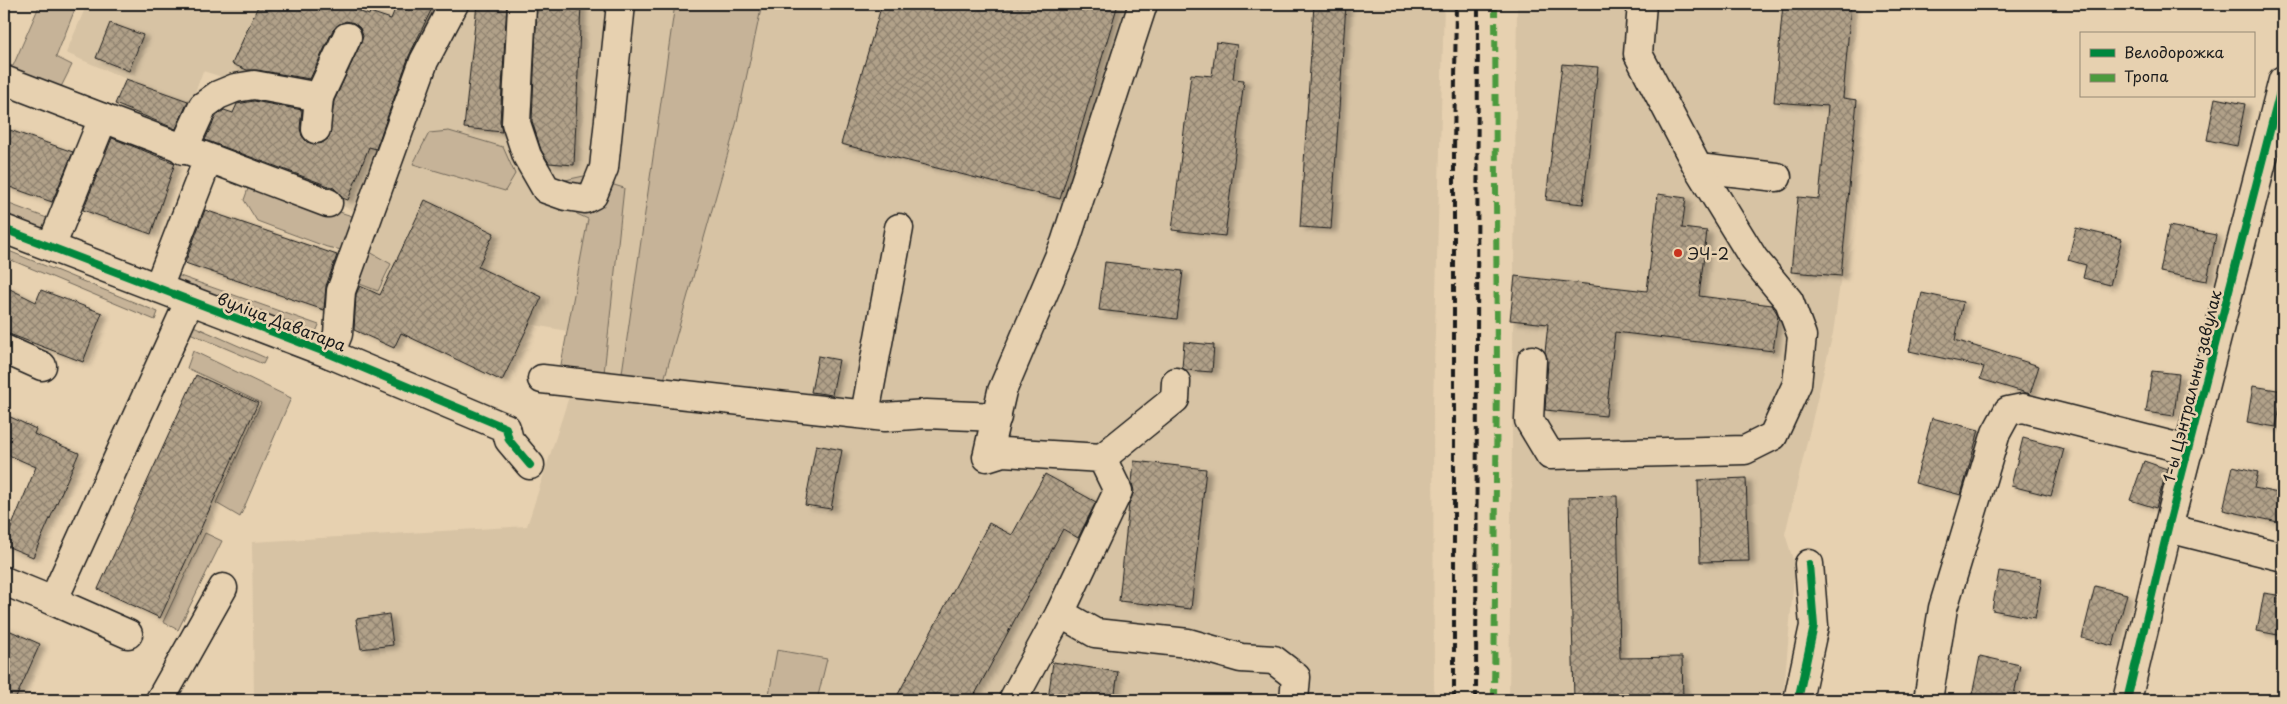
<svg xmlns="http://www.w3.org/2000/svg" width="2287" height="704" font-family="'Playpen Sans',sans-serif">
<defs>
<pattern id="building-cross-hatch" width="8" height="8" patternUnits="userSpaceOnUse" patternTransform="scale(1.25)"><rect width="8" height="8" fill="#b1a189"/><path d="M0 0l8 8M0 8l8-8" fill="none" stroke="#8f826f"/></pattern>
<filter id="shadow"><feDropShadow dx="5.5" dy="3" stdDeviation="2.5" flood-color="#0004"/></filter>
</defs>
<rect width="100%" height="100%" fill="#e7d1b0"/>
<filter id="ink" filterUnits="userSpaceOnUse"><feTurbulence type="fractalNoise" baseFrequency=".02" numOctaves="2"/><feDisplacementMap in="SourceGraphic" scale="10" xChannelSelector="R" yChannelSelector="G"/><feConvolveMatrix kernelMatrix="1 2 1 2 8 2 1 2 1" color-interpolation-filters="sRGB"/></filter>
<g filter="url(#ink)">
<!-- built -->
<g fill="#d7c3a4">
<path d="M 87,4 L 1444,4 L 1433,404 L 1434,700 L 254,700 L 252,542 L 527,526 L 589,335 L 529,324 L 502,381 L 401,334 L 394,348 L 347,326 L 362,243 L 372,219 L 206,146 L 221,108 L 229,71 L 225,78 L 203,71 L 191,103 L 138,84 L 66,53 Z"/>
<path d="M 1517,4 L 1851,4 L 1843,98 L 1857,100 L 1841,276 L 1833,333 L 1785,534 L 1795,566 L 1783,700 L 1752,694 L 1750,700 L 1509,700 Z"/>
</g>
<!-- green -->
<g fill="#c6b398" stroke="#71685a">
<path d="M 40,4 L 77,4 L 56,57 L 72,65 L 60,89 L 4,68 L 4,64 L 13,66 Z"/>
<path d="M 675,4 L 762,4 L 737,121 L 664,380 L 622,373 Z"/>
<path d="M 449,131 L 503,147 L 515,174 L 505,191 L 413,164 L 429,133 Z"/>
<path d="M 584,176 L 624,188 L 604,373 L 560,370 L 588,219 L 577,214 L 556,182 Z"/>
<path d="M 250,183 L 352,216 L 361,223 L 347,251 L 327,247 L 257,221 L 244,200 Z"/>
<path d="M 4,202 L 55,221 L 44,229 L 4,214 Z"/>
<path d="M 4,249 L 158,312 L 155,320 L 4,257 Z"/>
<path d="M 368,251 L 391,264 L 378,291 L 360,284 Z"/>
<path d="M 177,275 L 319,325 L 316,332 L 309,333 L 173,282 Z"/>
<path d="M 189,324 L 266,358 L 263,364 L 185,331 Z"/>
<path d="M 193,351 L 291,398 L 240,517 L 216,503 L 261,403 L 187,368 Z"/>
<path d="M 205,533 L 222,541 L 178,630 L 163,622 Z"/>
<path d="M 777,650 L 827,659 L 817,700 L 768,700 Z"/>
</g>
<!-- building -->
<g fill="url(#building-cross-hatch)" stroke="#1c1c1c" filter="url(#shadow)">
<path d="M 259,4 L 339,4 L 369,15 L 370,12 L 391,19 L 397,4 L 434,4 L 409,56 L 376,149 L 369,147 L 348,200 L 342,198 L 334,188 L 205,140 L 216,116 L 224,110 L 233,113 L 237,104 L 254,101 L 302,110 L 300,128 L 302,136 L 307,142 L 314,144 L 322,143 L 329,138 L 334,101 L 361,43 L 363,36 L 360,28 L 354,23 L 346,21 L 338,25 L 333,30 L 310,79 L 257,70 L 247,70 L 232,64 Z"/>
<path d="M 477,4 L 507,4 L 500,122 L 502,132 L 464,128 Z"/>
<path d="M 537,4 L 581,4 L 574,165 L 549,163 L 541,150 L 532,121 Z"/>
<path d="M 882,4 L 1118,4 L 1060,199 L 841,144 Z"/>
<path d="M 1314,4 L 1346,4 L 1331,229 L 1300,227 Z"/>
<path d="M 1783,4 L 1851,4 L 1843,98 L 1857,100 L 1841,276 L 1791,272 L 1798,197 L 1819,199 L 1828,106 L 1774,102 Z"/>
<path d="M 110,23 L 143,35 L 129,71 L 96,58 Z"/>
<path d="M 1216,42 L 1237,45 L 1233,79 L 1244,80 L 1225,236 L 1172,230 L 1191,74 L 1212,76 Z"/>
<path d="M 1562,64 L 1598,67 L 1583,204 L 1546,200 Z"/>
<path d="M 126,79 L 188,101 L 176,129 L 115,104 Z"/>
<path d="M 2215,98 L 2245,104 L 2237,146 L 2207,140 Z"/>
<path d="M 4,128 L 73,152 L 52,202 L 4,185 Z"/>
<path d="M 112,138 L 175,163 L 151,234 L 83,210 Z"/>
<path d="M 1658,194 L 1686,198 L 1682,228 L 1707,231 L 1699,296 L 1772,305 L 1778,315 L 1773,351 L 1615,332 L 1606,416 L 1545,410 L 1548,361 L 1545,352 L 1548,324 L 1510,320 L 1515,276 L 1647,291 Z"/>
<path d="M 425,200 L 494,233 L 478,267 L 542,297 L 502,381 L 401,333 L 394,348 L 354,330 L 356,294 L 360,286 L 380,295 Z"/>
<path d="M 205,210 L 337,255 L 326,286 L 324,310 L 185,263 Z"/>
<path d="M 2169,226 L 2216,235 L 2207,281 L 2160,272 Z"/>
<path d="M 2076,228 L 2122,239 L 2110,285 L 2083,278 L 2086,265 L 2068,260 Z"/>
<path d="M 1105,262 L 1183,271 L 1177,319 L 1099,310 Z"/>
<path d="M 4,286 L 36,302 L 41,290 L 102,313 L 83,362 L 4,332 Z"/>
<path d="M 1922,293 L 1963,302 L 1955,340 L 2039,366 L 2030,394 L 1980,379 L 1984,367 L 1909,351 Z"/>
<path d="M 1184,342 L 1214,345 L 1212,372 L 1186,370 L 1182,368 Z"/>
<path d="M 818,356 L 839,360 L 832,395 L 811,392 Z"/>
<path d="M 2152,371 L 2179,374 L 2174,416 L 2146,412 Z"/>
<path d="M 196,375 L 258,403 L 160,618 L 98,589 Z"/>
<path d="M 2253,386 L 2283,391 L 2276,427 L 2247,422 Z"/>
<path d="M 4,414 L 36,429 L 34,434 L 79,453 L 33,557 L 4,545 L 36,467 L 4,453 Z"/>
<path d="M 1932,418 L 1979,430 L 1961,495 L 1915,483 Z"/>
<path d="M 2023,438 L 2064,449 L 2051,496 L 2011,486 Z"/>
<path d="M 816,445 L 842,450 L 831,509 L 805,505 Z"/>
<path d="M 1134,461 L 1206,469 L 1191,609 L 1119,601 L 1129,504 L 1134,491 L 1132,483 Z"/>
<path d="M 2144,461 L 2167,469 L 2156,508 L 2130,500 Z"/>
<path d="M 2233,466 L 2258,472 L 2254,488 L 2283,494 L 2278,522 L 2223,510 Z"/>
<path d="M 1045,474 L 1096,502 L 1078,538 L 1063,529 L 972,700 L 895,700 L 989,523 L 1012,535 Z"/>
<path d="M 1746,478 L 1749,561 L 1700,562 L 1698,480 Z"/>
<path d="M 1617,496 L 1620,658 L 1682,657 L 1683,700 L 1574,700 L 1569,497 Z"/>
<path d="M 1999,571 L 2042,578 L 2035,618 L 1992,610 Z"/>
<path d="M 2095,586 L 2127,594 L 2113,646 L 2082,638 Z"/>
<path d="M 2264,593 L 2283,596 L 2283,636 L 2257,631 Z"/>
<path d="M 389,614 L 393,645 L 361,649 L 356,619 Z"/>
<path d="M 4,628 L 40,644 L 15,700 L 4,700 Z"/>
<path d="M 1980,656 L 2020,665 L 2013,700 L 1971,700 Z"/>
<path d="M 1053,662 L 1118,672 L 1114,700 L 1048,700 Z"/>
</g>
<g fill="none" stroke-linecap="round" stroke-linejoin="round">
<!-- minor casing -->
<g stroke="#1c1c1c" stroke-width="31">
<g id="minor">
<path d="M 1143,4 L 1065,243 L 1002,391 L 987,457 L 1003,452 L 1102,458 L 1118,491 L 1060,613 L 1095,633 L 1188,643 L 1241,658 L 1274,660 L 1296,677 L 1294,700"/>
<path d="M 1642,4 L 1638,54 L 1698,168 L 1777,177"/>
<path d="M 522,6 L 516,123 L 527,156 L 546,189 L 566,196 L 585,199 L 593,195 L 604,168 L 621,4"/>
<path d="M 4,80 L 103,118 L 51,247"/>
<path d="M 103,118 L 328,203"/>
<path d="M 316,129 L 319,97"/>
<path d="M 183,150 L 203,106 L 218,95 L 235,88 L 254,85 L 319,97 L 347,37"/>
<path d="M 4,229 L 330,354 L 506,428 L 509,440 L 530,465"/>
<path d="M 158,288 L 208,159"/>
<path d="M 4,349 L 42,366"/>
<path d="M 330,354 L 338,334 L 341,291 L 424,61 L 454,4"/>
<path d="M 1532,360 L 1529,420 L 1550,455 L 1745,450 L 1773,436 L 1797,384 L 1802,336 L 1789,301 L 1754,259 L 1698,168"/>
<path d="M 542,379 L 885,417 L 926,414 L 997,417"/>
<path d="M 865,414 L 899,228"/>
<path d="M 1102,458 L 1175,399 L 1176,382"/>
<path d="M 2168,528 L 2283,557"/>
<path d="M 4,581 L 53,601"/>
<path d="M 128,634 L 53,601 L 190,300"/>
<path d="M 160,700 L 223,588"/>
<path d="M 1013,700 L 1060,613"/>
<path d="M 1798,700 L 1814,626 L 1809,564"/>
<path d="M 1928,700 L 1943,608 L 1996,433 L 2008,411 L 2023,408 L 2189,450"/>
<path d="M 2127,700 L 2168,528 L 2283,80"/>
</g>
</g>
<!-- minor -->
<use href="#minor" stroke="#e7d1b0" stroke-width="28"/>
<!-- rail -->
<g stroke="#1c1c1c" stroke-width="4" stroke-dasharray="8 4" stroke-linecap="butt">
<path d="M 1454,700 L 1454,153 L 1456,4"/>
<path d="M 1476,700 L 1478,4"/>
</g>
<!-- quiet -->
<path stroke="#4c9a3e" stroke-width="6" stroke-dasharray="12 6" stroke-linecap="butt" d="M 1494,700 L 1497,375 L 1495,4"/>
<!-- cycleway casing -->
<g stroke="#e7d1b0" stroke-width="11">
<g id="cycleway">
<path d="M 4,229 L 330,354 L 506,428 L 509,440 L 530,465"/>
<path d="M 1798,700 L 1814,626 L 1809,564"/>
<path d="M 2127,700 L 2168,528 L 2283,80"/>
</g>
</g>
<!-- cycleway -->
<use href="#cycleway" stroke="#00873e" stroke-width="8"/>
</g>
</g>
<!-- markers -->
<circle fill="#c8321e" stroke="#e7d1b0" stroke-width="2" cx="1678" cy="253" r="5"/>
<g text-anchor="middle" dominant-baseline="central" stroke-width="5" stroke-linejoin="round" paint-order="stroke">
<!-- poi labels -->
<g font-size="16" fill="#1c1c1c" stroke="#e7d1b0" text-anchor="start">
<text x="1688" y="253">ЭЧ-2</text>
</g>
<!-- street labels -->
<g font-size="16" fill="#1c1c1c" stroke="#e7d1b0">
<text transform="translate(282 321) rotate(21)">вуліца Даватара</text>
<text transform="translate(2191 386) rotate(-76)">1-ы Цэнтральны завулак</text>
</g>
</g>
<!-- margin -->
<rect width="2287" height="704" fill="none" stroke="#e7d1b0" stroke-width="20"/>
<rect x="10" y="10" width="2267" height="684" fill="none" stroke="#1c1c1c" stroke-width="2" filter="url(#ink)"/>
<!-- legend -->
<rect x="2080" y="32" width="175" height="65" fill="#e7d1b0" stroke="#968975"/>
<rect x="2090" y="49" width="25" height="8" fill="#00873e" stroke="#968975"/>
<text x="2124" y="58" font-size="15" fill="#1c1c1c">Велодорожка</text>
<rect x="2090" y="74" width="25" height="8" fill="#4c9a3e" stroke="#968975"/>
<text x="2124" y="82" font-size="15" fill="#1c1c1c">Тропа</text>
</svg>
